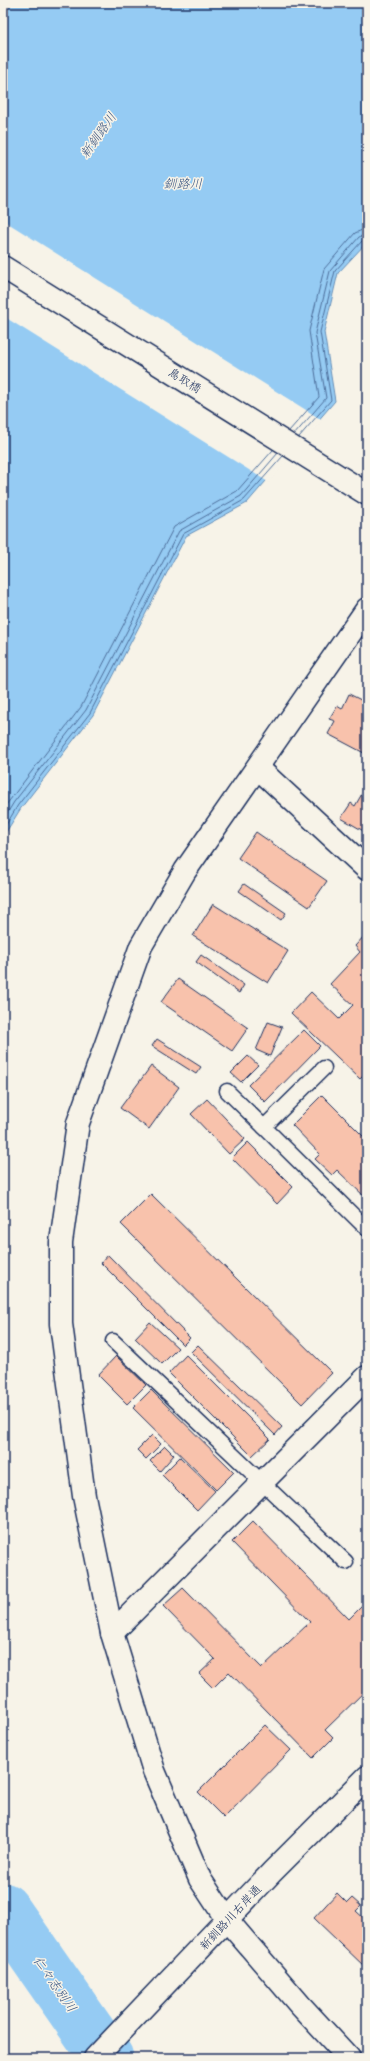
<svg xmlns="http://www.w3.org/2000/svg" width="370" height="2061" font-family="Delius,'Klee One',sans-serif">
<rect width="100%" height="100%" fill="#f7f3e8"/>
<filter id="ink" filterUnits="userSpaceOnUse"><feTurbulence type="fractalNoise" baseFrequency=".025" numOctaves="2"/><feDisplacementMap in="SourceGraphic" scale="8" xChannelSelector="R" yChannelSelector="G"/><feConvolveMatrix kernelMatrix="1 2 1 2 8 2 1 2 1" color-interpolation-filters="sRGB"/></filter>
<g filter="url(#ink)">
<!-- water -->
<path fill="#95cbf3" stroke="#648db7" d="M 3,3 L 367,3 L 367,242 L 338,273 L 324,332 L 335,401 L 247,503 L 186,536 L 93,715 L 21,808 L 3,837 Z"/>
<!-- pier -->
<path fill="#f7f3e8" d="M 3,220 L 322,420 L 268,482 L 3,316 Z"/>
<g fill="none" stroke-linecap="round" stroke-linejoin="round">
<!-- shore -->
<g stroke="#4c6d9a" stroke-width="1">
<path d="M 289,431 L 319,397 L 309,331 L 324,269 L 355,233 L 367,228"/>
<path d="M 294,435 L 326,398 L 315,333 L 330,271 L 359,237 L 367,234"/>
<path d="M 299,437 L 331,400 L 320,332 L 335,271 L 362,241 L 367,239"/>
<path d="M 3,809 L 81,707 L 174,527 L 237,491 L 273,450"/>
<path d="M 3,820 L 14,802 L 86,710 L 179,531 L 241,496 L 278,453"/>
<path d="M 3,830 L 18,805 L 90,713 L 183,534 L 244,500 L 283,456"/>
</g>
<!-- river -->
<path stroke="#95cbf3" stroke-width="53" d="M 3,1909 L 107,2058"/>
</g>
<!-- building -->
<g fill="#f8c2ac" stroke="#1b2f5e">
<path d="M 349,694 L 367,703 L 367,747 L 364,753 L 328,734 L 335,721 L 329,719 L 337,706 L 342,709 Z"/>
<path d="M 367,785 L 367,833 L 341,818 L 351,803 L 355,806 Z"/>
<path d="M 256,832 L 327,881 L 309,907 L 238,858 Z"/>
<path d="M 244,884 L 286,913 L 281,920 L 239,891 Z"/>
<path d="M 213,904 L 288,951 L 268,983 L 193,936 Z"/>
<path d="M 367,933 L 367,1072 L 360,1079 L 291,1013 L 311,992 L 339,1019 L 353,1005 L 330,984 L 360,952 L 355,946 Z"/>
<path d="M 201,955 L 244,985 L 239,993 L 196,962 Z"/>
<path d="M 178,979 L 248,1028 L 232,1051 L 161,1002 Z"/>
<path d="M 268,1022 L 282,1027 L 270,1056 L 256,1050 Z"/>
<path d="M 304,1030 L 320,1046 L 265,1102 L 248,1085 Z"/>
<path d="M 157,1039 L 201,1067 L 196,1074 L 152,1046 Z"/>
<path d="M 248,1056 L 258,1065 L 241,1082 L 231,1073 Z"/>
<path d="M 151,1066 L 179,1087 L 149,1129 L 120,1108 Z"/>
<path d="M 322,1095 L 367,1140 L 367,1199 L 337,1170 L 332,1175 L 315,1159 L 320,1154 L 292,1125 Z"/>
<path d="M 207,1099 L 245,1139 L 229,1154 L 191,1114 Z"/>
<path d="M 248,1142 L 293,1187 L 277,1204 L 232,1158 Z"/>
<path d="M 151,1194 L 332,1373 L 302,1404 L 121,1224 Z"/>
<path d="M 108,1255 L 190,1338 L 183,1345 L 101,1263 Z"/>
<path d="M 150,1322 L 178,1348 L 162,1364 L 135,1338 Z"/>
<path d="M 198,1345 L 282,1427 L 275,1435 L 191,1352 Z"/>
<path d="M 186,1355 L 270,1439 L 252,1456 L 169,1373 Z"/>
<path d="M 116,1356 L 146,1385 L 127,1404 L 98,1375 Z"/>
<path d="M 151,1390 L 234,1472 L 216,1490 L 133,1408 Z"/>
<path d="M 152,1435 L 161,1444 L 146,1459 L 137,1450 Z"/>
<path d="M 165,1446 L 174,1455 L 160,1471 L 150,1461 Z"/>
<path d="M 180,1457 L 215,1491 L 197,1510 L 162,1475 Z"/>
<path d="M 253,1521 L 349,1619 L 367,1601 L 367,1689 L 325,1730 L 333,1738 L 313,1758 L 229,1672 L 213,1688 L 199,1674 L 215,1659 L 163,1606 L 183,1588 L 262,1668 L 310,1622 L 232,1542 Z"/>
<path d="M 265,1725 L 291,1750 L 224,1818 L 198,1792 Z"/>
<path d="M 337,1893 L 347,1903 L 352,1898 L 361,1906 L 356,1911 L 367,1921 L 367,1969 L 314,1918 Z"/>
</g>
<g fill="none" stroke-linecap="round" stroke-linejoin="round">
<!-- service casing -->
<g stroke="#1b2f5e" stroke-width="17">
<g id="service">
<path d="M 324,1068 L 264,1127 L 367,1229"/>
<path d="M 227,1091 L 264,1127"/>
<path d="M 113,1341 L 346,1562"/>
</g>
</g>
<!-- minor casing -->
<g stroke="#1b2f5e" stroke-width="25">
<g id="minor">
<path d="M 258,768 L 367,869"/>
<path d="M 112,1633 L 367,1377"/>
<path d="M 349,2058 L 300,2005 L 227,1920 L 200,1879 L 154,1771 L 112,1633 L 84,1496 L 61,1324 L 61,1242 L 78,1123 L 141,946 L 185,871 L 367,609"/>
</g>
</g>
<!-- tertiary casing -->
<g stroke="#1b2f5e" stroke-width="25">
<g id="tertiary">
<path d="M 3,267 L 367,494"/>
<path d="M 95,2058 L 272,1872 L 367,1777"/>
</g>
</g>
<!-- service -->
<use href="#service" stroke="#f7f3e8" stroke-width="14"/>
<!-- minor -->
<use href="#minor" stroke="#f7f3e8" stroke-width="22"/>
<!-- tertiary -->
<use href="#tertiary" stroke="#f7f3e8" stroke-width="22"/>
</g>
</g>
<g text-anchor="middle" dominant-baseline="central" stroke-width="3" stroke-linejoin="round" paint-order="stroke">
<!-- street labels -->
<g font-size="12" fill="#1b2f5e" stroke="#f7f3e8">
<text transform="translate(185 380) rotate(32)">鳥取橋</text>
<text transform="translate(230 1917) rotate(-47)">新釧路川右岸通</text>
</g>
<!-- water labels -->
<g font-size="13" font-style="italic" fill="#3a5683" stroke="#f7f3e8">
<text transform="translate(98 135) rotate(-55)">新釧路川</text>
<text x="183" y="183">釧路川</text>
<text transform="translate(55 1984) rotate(55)">仁々志別川</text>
</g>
</g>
<!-- margin -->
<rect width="370" height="2061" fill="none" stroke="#f7f3e8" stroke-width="16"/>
<rect x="8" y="8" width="354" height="2045" fill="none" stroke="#1b2f5e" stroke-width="1.5" filter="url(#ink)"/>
</svg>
